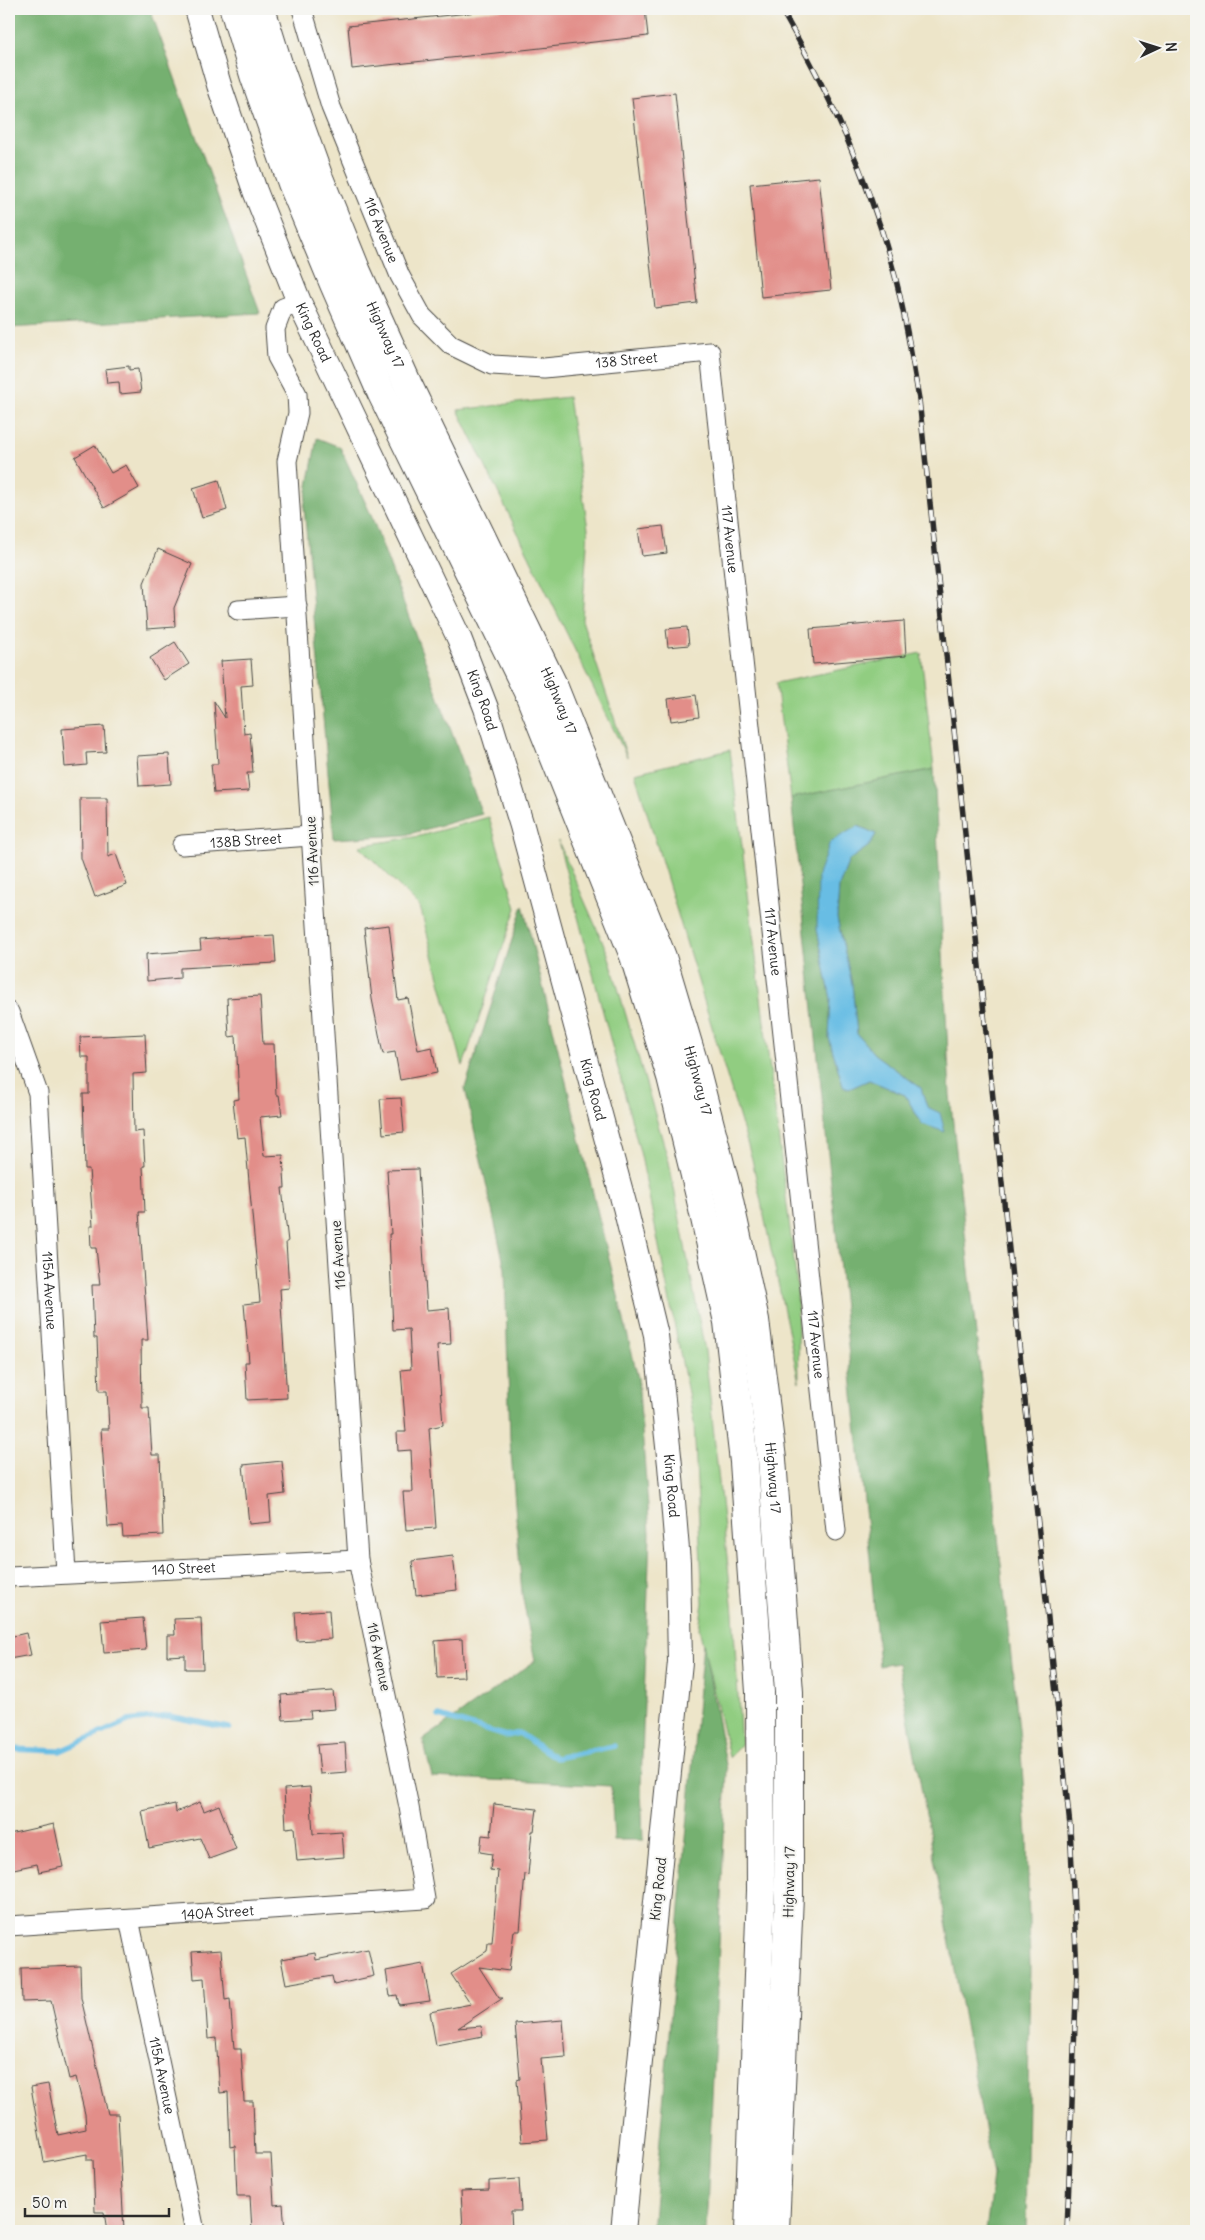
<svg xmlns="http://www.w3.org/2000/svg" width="1205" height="2240" font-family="Delius,sans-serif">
<rect width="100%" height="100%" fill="#f6f6f2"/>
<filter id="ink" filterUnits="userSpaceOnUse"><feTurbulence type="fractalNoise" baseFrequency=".02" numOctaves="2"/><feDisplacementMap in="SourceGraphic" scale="10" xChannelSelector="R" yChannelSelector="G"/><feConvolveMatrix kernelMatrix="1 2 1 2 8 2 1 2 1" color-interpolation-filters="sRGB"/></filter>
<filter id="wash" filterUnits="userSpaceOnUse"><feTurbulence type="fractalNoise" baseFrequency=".0096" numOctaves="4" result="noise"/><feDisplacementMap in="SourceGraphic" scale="20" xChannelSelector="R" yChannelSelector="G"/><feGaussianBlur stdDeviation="1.12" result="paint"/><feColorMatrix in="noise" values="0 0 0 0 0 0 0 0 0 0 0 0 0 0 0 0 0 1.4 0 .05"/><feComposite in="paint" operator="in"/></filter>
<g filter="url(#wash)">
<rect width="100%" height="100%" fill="#ede5c9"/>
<!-- green -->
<g fill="#91cd81" stroke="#5e7c56">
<path d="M 568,397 L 588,529 L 582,620 L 627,757 L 458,410 Z"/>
<path d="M 921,653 L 934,769 L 791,798 L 776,683 Z"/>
<path d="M 730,750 L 797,1285 L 799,1382 L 752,1159 L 635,773 Z"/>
<path d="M 489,817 L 516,908 L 463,1066 L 420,907 L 359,846 L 420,836 Z"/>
<path d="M 558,841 L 608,954 L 669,1162 L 705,1351 L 733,1613 L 741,1745 L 729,1757 L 699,1628 L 703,1603 L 694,1423 L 641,1156 Z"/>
</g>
<!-- forest -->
<g fill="#74b06f" stroke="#506e4d" fill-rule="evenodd">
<path d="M 9,9 L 150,9 L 260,313 L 9,328 Z"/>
<path d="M 317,438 L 340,447 L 371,515 L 482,814 L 405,835 L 334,839 L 304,507 Z"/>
<path d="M 934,769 L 950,1095 L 1020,1739 L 1027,1836 L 1030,1966 L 1026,2231 L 986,2231 L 993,2176 L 898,1663 L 879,1666 L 870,1558 L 791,798 ZM 859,826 L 876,834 L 869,846 L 849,860 L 839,886 L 837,918 L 852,984 L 857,1034 L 874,1054 L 921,1088 L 927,1107 L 922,1124 L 905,1095 L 869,1080 L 849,1089 L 843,1086 L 829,1038 L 831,999 L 817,929 Z"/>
<path d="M 523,905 L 638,1378 L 650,1533 L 641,1787 L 643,1840 L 614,1840 L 611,1786 L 432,1777 L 423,1740 L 535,1661 L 522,1594 L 510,1440 L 505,1269 L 465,1088 Z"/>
<path d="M 703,1642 L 727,1770 L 706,2231 L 652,2231 Z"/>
</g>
<!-- water -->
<path fill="#68bde4" stroke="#4a7488" d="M 858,826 L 876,834 L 869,846 L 849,860 L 839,886 L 837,918 L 852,984 L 857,1034 L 874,1054 L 921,1088 L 927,1107 L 940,1113 L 945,1132 L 922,1124 L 905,1095 L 869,1080 L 849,1089 L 843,1086 L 829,1038 L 831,999 L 817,929 L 818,875 L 830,842 Z"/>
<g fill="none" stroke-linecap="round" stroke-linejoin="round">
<!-- stream -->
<g stroke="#68bde4" stroke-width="5.5">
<path d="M 439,1716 L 506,1736 L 519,1733 L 556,1758 L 614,1746"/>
<path d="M 9,1749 L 60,1751 L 128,1721 L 169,1716 L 229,1728"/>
</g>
</g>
<g id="blocks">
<!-- building -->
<g fill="#e28e89">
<path d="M 506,9 L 645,9 L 648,36 L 352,69 L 348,26 Z"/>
<path d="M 675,93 L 697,303 L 655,308 L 632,98 Z"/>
<path d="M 819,177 L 831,290 L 761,297 L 750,184 Z"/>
<path d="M 129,366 L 129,370 L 138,369 L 141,392 L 120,394 L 119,382 L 107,383 L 105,369 Z"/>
<path d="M 95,445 L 111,473 L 126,465 L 139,488 L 104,508 L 75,457 Z"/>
<path d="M 219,480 L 227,510 L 202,518 L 193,488 Z"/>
<path d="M 663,526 L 667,553 L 642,556 L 638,529 Z"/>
<path d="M 158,549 L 192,564 L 174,608 L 175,627 L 147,629 L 144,583 Z"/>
<path d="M 904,621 L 906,656 L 813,664 L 810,629 Z"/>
<path d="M 687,627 L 689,645 L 668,647 L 666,629 Z"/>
<path d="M 175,642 L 189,664 L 164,680 L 150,658 Z"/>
<path d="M 251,659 L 253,685 L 241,686 L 244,734 L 250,733 L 253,773 L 247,773 L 249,791 L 214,793 L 211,764 L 218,764 L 214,701 L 225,718 L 221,661 Z"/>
<path d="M 696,695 L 699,717 L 671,721 L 668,699 Z"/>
<path d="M 104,726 L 106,752 L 86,753 L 87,765 L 65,767 L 62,729 Z"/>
<path d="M 169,754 L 171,784 L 139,786 L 137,756 Z"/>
<path d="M 80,798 L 107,798 L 108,857 L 116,854 L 127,885 L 95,897 L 81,858 Z"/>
<path d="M 389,925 L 398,1000 L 408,998 L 418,1050 L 432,1047 L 437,1073 L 400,1080 L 395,1052 L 383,1054 L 372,999 L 364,928 Z"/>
<path d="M 274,935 L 276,963 L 180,968 L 180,978 L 147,981 L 146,954 L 201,950 L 200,940 Z"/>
<path d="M 260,996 L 263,1044 L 274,1044 L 276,1095 L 279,1095 L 282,1115 L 260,1117 L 264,1156 L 283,1155 L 285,1188 L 282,1188 L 288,1242 L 286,1242 L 289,1288 L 280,1289 L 287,1398 L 247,1400 L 245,1362 L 249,1362 L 244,1304 L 260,1302 L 245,1137 L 237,1138 L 233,1100 L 239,1099 L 236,1036 L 229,1037 L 227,998 Z"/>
<path d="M 145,1034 L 147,1073 L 133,1074 L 134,1132 L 143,1131 L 145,1166 L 143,1166 L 145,1212 L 139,1212 L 148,1340 L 141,1340 L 142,1408 L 149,1408 L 152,1455 L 160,1455 L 163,1535 L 123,1537 L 122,1526 L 108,1527 L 101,1429 L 109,1429 L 107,1391 L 99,1391 L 97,1338 L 94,1338 L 92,1285 L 100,1285 L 96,1248 L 91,1248 L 90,1226 L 93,1226 L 89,1169 L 85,1169 L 84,1132 L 83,1094 L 89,1094 L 89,1057 L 81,1057 L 80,1037 Z"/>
<path d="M 401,1098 L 404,1132 L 383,1134 L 380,1099 Z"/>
<path d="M 418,1169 L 427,1310 L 449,1308 L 451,1344 L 437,1345 L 443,1425 L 429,1428 L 436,1528 L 406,1530 L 403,1492 L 413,1492 L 411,1450 L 398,1451 L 397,1432 L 406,1432 L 401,1370 L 411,1369 L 409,1329 L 393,1330 L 389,1234 L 391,1234 L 387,1170 Z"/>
<path d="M 282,1461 L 285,1494 L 269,1496 L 271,1522 L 249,1524 L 243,1465 Z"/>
<path d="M 453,1556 L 457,1590 L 416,1595 L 412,1561 Z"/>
<path d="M 329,1610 L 331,1639 L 297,1641 L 295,1612 Z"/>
<path d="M 143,1618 L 146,1650 L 104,1653 L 101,1621 Z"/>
<path d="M 201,1618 L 203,1669 L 185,1669 L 185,1655 L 167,1656 L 167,1635 L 175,1635 L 174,1619 Z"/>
<path d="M 26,1633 L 31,1655 L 9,1659 L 9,1637 Z"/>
<path d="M 462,1639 L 464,1677 L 437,1678 L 435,1641 Z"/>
<path d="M 333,1691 L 335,1709 L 310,1711 L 311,1718 L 283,1720 L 281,1695 Z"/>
<path d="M 345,1743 L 347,1772 L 320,1774 L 317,1745 Z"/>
<path d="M 310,1787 L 313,1834 L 342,1832 L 344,1857 L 297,1861 L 294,1827 L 286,1828 L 284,1789 Z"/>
<path d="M 200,1802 L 204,1811 L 219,1805 L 236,1849 L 209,1859 L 200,1838 L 149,1848 L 142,1811 L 175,1804 L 176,1812 Z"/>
<path d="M 494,1804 L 537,1809 L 534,1831 L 532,1831 L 528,1875 L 525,1874 L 520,1931 L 514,1931 L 509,1971 L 479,1967 L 499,1998 L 503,1998 L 458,2028 L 481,2026 L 483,2036 L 436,2045 L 430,2012 L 471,2004 L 451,1974 L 487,1951 L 488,1943 L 492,1943 L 498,1871 L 490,1870 L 492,1854 L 480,1852 L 482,1835 L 491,1836 Z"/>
<path d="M 54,1824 L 63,1867 L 39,1872 L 37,1864 L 9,1870 L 9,1834 Z"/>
<path d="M 368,1949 L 374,1976 L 334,1985 L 332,1976 L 286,1984 L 281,1959 L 315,1953 L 316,1960 Z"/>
<path d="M 221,1950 L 225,2000 L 230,1999 L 234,2049 L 241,2049 L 244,2101 L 253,2101 L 255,2154 L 271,2154 L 274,2205 L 283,2204 L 285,2231 L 252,2231 L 250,2196 L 237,2196 L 235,2146 L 230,2147 L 228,2092 L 220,2093 L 216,2038 L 208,2039 L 204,1978 L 194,1979 L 192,1952 Z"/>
<path d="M 423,1964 L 430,2001 L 399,2005 L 397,1995 L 390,1996 L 386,1971 Z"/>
<path d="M 80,1966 L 81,1998 L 108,2114 L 118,2114 L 124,2231 L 107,2231 L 104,2212 L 95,2212 L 93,2160 L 87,2160 L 87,2154 L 44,2162 L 31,2087 L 48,2084 L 58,2135 L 86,2129 L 85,2114 L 76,2077 L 69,2079 L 51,2001 L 22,2002 L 21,1968 Z"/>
<path d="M 563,2020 L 566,2057 L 541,2059 L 548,2140 L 522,2142 L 517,2080 L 520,2079 L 515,2024 Z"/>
<path d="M 519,2179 L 521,2211 L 511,2211 L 512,2231 L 463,2231 L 461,2191 L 489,2190 L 489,2181 Z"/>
</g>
</g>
</g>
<g filter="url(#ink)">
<use href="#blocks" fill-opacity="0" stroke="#484743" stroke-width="1"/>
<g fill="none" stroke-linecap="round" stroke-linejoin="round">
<!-- minor casing -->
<g stroke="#484743" stroke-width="21">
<g id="minor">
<path id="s1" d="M 302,9 L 331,107 L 400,276 L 422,316 L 451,345 L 492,365 L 544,368 L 710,352 L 836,1531"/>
<path d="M 238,610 L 297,606"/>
<path id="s2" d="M 182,845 L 311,836"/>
<path id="s3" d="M 9,1012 L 38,1093 L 66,1573"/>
<path id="s4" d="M 9,1577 L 358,1560"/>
<path id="s5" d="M 129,1919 L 195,2231"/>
<path id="s6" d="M 9,1926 L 425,1899 L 409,1807 L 358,1560 L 287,461 L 298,413 L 297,394 L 277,357 L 275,329 L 283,308 L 299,302"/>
</g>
</g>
<!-- tertiary casing -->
<g stroke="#484743" stroke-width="26">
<g id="tertiary">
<path id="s7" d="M 197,9 L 219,85 L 255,191 L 299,302 L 459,638 L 486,708 L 522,826 L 625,1207 L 656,1335 L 670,1465 L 678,1562 L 680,1662 L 623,2231"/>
</g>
</g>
<!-- trunk casing -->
<g stroke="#484743" stroke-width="30">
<g id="trunk">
<path d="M 234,9 L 254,75 L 292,183 L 334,284 L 381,392 L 530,696 L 634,956 L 671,1077 L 700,1196 L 728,1322 L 744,1462 L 760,1692 L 761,1890 L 749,2231"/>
<path id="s8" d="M 261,9 L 279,67 L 319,178 L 357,272 L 408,385 L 553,685 L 662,957 L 696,1071 L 727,1191 L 755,1320 L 772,1459 L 789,1692 L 789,1895 L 775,2231"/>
</g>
</g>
<!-- minor -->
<use href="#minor" stroke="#fff" stroke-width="19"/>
<!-- tertiary -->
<use href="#tertiary" stroke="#fff" stroke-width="24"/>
<!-- trunk -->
<use href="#trunk" stroke="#fff" stroke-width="28"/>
<!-- rail casing -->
<g stroke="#2b2b2b" stroke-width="5.5">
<path id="rail" d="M 781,9 C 831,95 871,184 896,280 C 906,319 912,359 919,399 L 1070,1826 L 1077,1972 L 1067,2231"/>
</g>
<!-- rail -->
<use href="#rail" stroke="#f6f6f2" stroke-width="4" stroke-dasharray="11" stroke-linecap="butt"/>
</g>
</g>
<g text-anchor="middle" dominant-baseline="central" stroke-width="4" stroke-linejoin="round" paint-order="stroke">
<!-- street labels -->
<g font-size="14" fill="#2b2b2b" stroke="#f6f6f2">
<text stroke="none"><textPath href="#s1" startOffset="235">116 Avenue</textPath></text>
<text stroke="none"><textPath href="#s7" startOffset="344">King Road</textPath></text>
<text stroke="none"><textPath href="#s8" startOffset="349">Highway 17</textPath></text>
<text stroke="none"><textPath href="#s1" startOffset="552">138 Street</textPath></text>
<text stroke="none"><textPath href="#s1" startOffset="824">117 Avenue</textPath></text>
<text stroke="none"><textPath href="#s7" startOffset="749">King Road</textPath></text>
<text stroke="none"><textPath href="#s8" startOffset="754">Highway 17</textPath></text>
<text stroke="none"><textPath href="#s2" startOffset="64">138B Street</textPath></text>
<text transform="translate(312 851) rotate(-93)">116 Avenue</text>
<text stroke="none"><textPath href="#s1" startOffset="1229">117 Avenue</textPath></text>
<text stroke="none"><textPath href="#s8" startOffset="1159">Highway 17</textPath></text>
<text stroke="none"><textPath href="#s7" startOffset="1154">King Road</textPath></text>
<text transform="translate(338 1255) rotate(-94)">116 Avenue</text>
<text stroke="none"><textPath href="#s3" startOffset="284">115A Avenue</textPath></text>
<text stroke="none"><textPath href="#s1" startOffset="1634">117 Avenue</textPath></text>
<text stroke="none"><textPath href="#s8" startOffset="1564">Highway 17</textPath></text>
<text stroke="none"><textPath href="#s7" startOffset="1559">King Road</textPath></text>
<text stroke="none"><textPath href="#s4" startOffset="175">140 Street</textPath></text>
<text transform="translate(379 1657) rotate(78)">116 Avenue</text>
<text transform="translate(789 1882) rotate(-89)">Highway 17</text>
<text transform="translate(658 1889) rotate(-84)">King Road</text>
<text stroke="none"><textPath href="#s6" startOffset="209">140A Street</textPath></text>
<text stroke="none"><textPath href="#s5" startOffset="160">115A Avenue</textPath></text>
</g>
</g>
<!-- margin -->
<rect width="1205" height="2240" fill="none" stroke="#f6f6f2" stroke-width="30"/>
<!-- north arrow -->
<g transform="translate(1158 48) rotate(86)" stroke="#f6f6f2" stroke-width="4" paint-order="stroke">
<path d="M0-4L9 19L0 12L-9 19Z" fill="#2b2b2b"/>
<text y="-8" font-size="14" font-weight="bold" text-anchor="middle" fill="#2b2b2b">N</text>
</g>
<!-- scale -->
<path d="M25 2208v8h144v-8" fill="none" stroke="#2b2b2b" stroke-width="2.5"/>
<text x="32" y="2208" font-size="15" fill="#2b2b2b" stroke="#f6f6f2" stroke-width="4" paint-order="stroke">50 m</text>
</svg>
